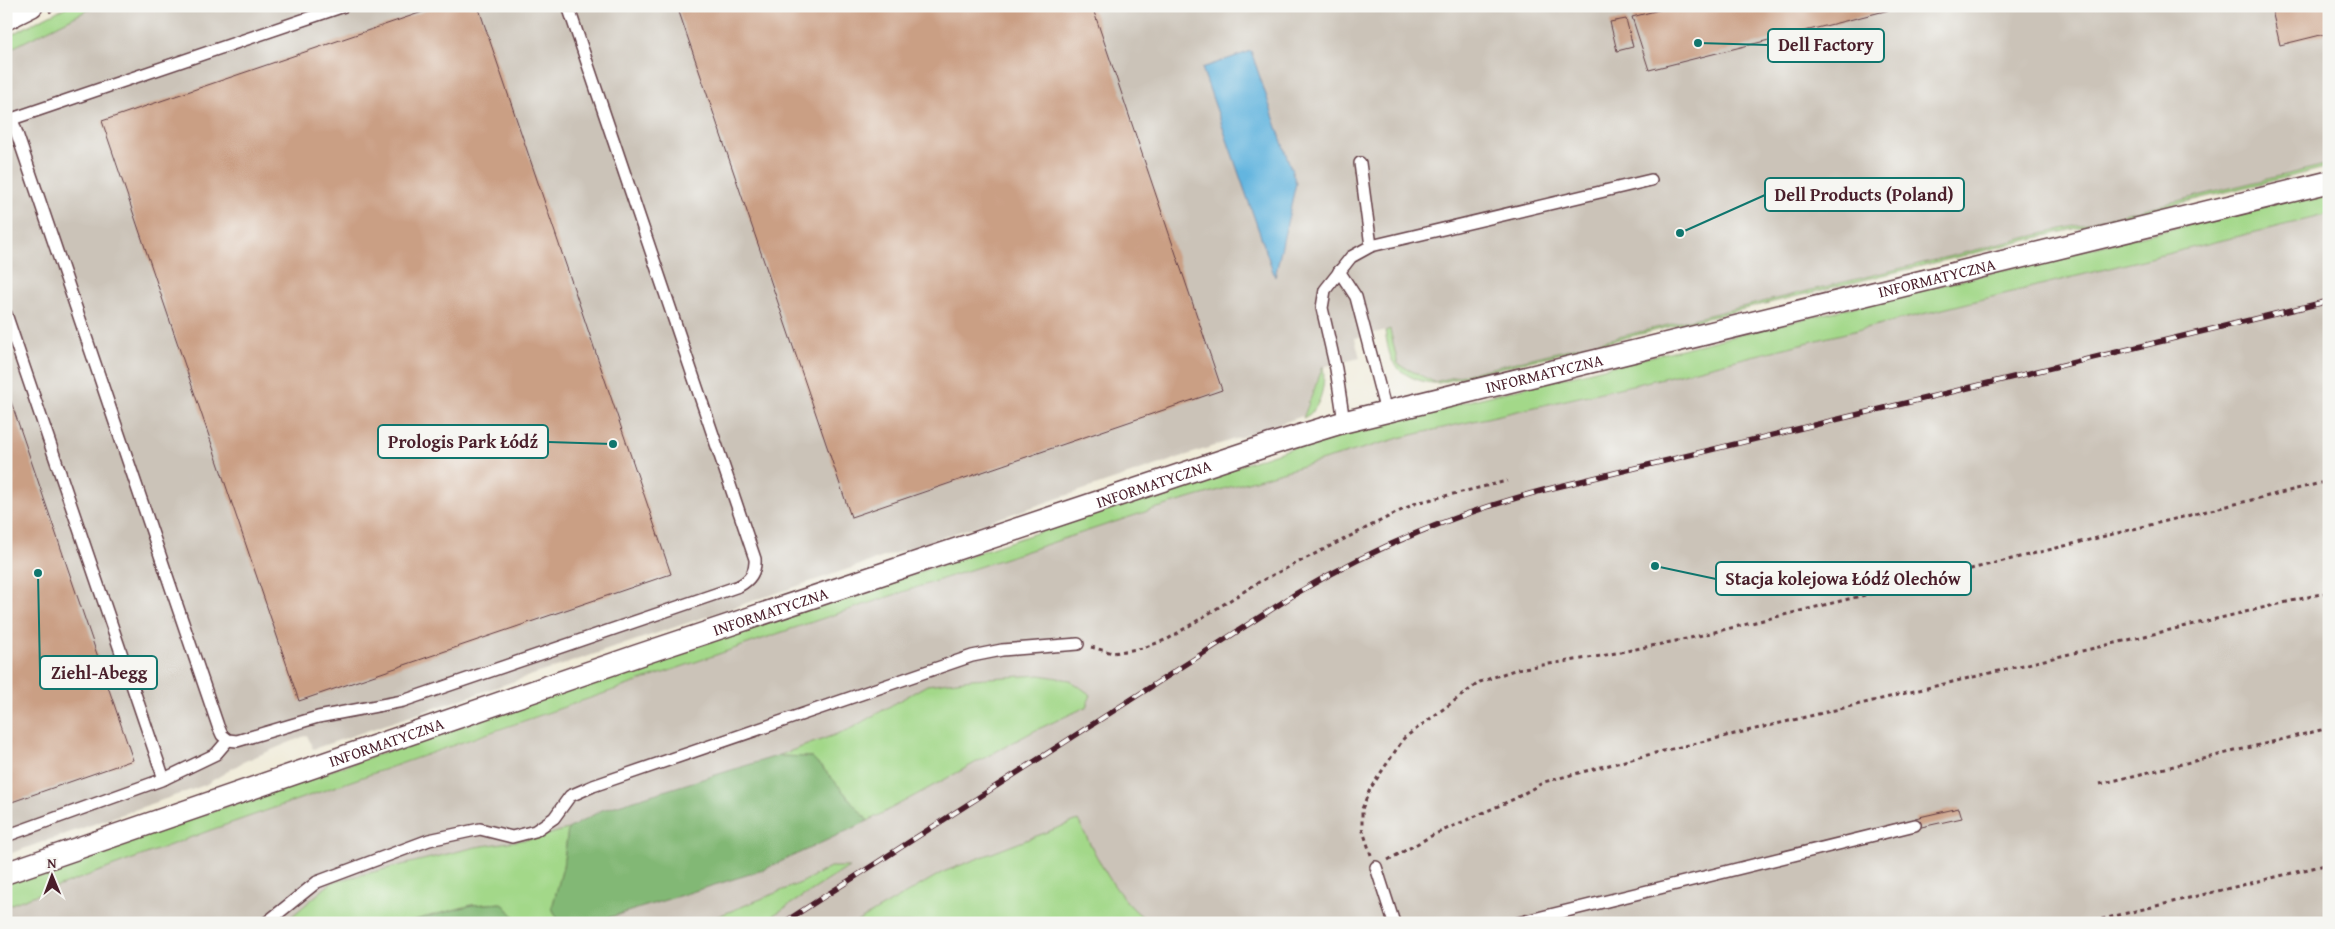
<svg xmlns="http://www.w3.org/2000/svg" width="2335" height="929" font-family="'Gentium Book Plus',serif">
<rect width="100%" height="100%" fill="#f6f6f2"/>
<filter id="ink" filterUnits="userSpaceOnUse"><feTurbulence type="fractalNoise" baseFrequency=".02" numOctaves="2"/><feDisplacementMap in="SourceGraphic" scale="10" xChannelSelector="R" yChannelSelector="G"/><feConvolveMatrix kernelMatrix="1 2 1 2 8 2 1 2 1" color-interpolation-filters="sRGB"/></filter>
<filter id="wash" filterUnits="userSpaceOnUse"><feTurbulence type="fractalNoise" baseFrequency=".0096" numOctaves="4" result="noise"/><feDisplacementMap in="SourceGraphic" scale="20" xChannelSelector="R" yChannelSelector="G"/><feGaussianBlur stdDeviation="1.12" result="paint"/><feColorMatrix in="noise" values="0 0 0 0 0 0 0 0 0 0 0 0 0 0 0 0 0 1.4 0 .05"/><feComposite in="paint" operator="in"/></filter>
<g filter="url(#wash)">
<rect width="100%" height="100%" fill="#f0ebd8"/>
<!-- industrial -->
<g fill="#cbc3b8">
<path d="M 96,6 L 2329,6 L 2329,164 L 1434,382 L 1398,364 L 1390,329 L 1355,338 L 1360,358 L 1322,367 L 1303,416 L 313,749 L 307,735 L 243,762 L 205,785 L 6,855 L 6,51 Z"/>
<path d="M 2329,214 L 2329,923 L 6,923 L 6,906 L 211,830 L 806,624 L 1154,509 L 1403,437 L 1663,378 Z"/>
</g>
<!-- green -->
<g fill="#a3d889" stroke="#767c5a">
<path d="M 68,6 L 96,6 L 6,51 L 6,37 Z"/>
<path d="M 2329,164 L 2329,167 L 1439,383 C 1423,384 1402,376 1393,362 C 1388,353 1387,341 1385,331 L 1390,329 L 1398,364 L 1434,382 Z"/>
<path d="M 2329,190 L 2329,214 L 1663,378 L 1403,437 L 1154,509 L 806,624 L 486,734 L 211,830 L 6,906 L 6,882 L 621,671 L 1298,446 L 1375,424 Z"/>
<path d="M 1323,366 C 1326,383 1321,411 1303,418 Z"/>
<path d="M 1040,675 L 1070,680 L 1091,695 L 1086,707 L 1034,731 L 868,821 L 831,777 L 812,757 L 777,756 L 848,730 L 927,685 L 971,679 Z"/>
<path d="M 1078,820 C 1097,857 1115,899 1151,923 L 855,923 L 943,872 Z"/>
<path d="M 568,829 L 563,867 L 552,908 L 560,923 L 520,923 L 502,903 L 472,905 L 404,923 L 284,923 L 332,882 L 476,847 L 535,838 Z"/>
<path d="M 830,867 L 849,867 L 761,923 L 701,923 L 803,882 Z"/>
</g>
<!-- forest -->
<g fill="#82b875" stroke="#666c50">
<path d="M 777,756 L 812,757 L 831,777 L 868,821 L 763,870 L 591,923 L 560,923 L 552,908 L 563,867 L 568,829 L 602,810 Z"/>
<path d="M 502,903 L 520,923 L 404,923 L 472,905 Z"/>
</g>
<!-- water -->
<path fill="#64b5df" stroke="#576a85" d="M 1251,51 L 1296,183 L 1275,277 L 1202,68 Z"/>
<g id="blocks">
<!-- building -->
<g fill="#ca9f84">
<path d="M 440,6 L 478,6 L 671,574 L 299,701 L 102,121 Z"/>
<path d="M 677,6 L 1092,6 L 1222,390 L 851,517 Z"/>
<path d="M 1674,6 L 1901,6 L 1901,7 L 1649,70 L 1632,17 Z"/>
<path d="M 2271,6 L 2329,6 L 2329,33 L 2280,45 Z"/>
<path d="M 1626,19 L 1633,47 L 1617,51 L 1610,22 Z"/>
<path d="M 6,387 L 133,760 L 6,804 Z"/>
<path d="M 1959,808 L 1962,818 L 1917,828 L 1915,818 Z"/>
</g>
</g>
</g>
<g filter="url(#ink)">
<use href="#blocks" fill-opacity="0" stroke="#633e45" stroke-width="1"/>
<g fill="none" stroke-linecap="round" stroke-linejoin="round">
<!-- lane casing -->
<g stroke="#633e45" stroke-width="14">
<g id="lane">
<path d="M 12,119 L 218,726 L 222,735 L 228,740 L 237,741 L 318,717 L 403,701 L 739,586 C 750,580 756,572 755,559 L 568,6"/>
<path d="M 6,121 L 344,6"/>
<path d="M 1360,163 L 1371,246"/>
<path d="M 1339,271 L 1356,297 L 1386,412"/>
<path d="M 6,314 L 164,779"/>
<path d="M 1344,422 L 1336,369 L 1322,308 L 1325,290 L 1351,257 L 1371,246 L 1651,180"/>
<path d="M 6,836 L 164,779 L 216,754 L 228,740"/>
<path d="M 1376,867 L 1394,923"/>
<path d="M 266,923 L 317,882 L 429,840 L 480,829 L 512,837 L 535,831 L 554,818 L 570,796 L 593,786 L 972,656 L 1002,650 L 1078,644"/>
<path d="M 1518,923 L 1915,825"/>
</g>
</g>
<!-- street casing -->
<g stroke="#633e45" stroke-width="24">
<g id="street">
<path d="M 6,19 L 32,6"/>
<path id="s1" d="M 6,873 L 639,655 L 1272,444 L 1344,422 L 2329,182"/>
</g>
</g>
<!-- path -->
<g stroke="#633e45" stroke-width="3" stroke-dasharray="4 4" stroke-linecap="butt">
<path d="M 49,12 L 60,6"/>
<path d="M 1091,647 L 1113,653 L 1143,648 L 1168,639 L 1259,582 L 1416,503 L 1507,481"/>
<path d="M 2100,784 L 2329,728"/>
<path d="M 1371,855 L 1362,828 L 1362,809 L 1370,789 L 1404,738 L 1480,682 L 1517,669 L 1601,656 L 1686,639 L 2329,481"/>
<path d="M 1388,860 L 1433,835 L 1514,799 L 1544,782 L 1655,753 L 2329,592"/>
<path d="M 2086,923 L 2329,864"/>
</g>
<!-- lane -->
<use href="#lane" stroke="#fff" stroke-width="11"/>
<!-- street -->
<use href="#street" stroke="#fff" stroke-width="21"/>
<!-- rail casing -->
<g stroke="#4a1f2b" stroke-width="5.5">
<path id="rail" d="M 783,923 L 1297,593 C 1377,546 1455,514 1544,490 L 2329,301"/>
</g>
<!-- rail -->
<use href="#rail" stroke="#f6f6f2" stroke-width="4" stroke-dasharray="11" stroke-linecap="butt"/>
</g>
</g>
<g text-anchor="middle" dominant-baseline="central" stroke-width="4.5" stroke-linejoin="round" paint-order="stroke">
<!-- street labels -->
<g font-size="16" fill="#4a1f2b" stroke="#f6f6f2">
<text stroke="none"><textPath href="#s1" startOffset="2022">INFORMATYCZNA</textPath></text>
<text stroke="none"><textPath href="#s1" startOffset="1618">INFORMATYCZNA</textPath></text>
<text stroke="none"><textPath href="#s1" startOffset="1212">INFORMATYCZNA</textPath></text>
<text stroke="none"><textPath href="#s1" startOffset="808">INFORMATYCZNA</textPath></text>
<text stroke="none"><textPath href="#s1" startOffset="402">INFORMATYCZNA</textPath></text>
</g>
</g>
<!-- callouts -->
<path fill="none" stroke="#0f766e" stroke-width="2" d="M1698 43L1768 45M1680 233L1765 195M613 444L548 442M1655 566L1716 579M38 573L40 672"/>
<g fill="#0f766e" stroke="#f6f6f2" stroke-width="2">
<circle cx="1698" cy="43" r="5"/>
<circle cx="1680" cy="233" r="5"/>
<circle cx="613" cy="444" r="5"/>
<circle cx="1655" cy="566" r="5"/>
<circle cx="38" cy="573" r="5"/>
</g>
<g fill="#f6f6f2" stroke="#0f766e" stroke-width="2">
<rect x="1768" y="29" width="116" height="33" rx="5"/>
<rect x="1765" y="178" width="199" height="33" rx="5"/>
<rect x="378" y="425" width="170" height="33" rx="5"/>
<rect x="1716" y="562" width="255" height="33" rx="5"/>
<rect x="40" y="656" width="117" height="33" rx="5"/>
</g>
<g font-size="18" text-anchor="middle" font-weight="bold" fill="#4a1f2b">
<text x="1826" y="51">Dell Factory</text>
<text x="1864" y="201">Dell Products (Poland)</text>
<text x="463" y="448">Prologis Park Łódź</text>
<text x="1843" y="585">Stacja kolejowa Łódź Olechów</text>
<text x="99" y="679">Ziehl-Abegg</text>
</g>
<!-- margin -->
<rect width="2335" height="929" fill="none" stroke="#f6f6f2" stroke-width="25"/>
<!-- north arrow -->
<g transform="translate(52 876) rotate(359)" stroke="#f6f6f2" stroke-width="4" paint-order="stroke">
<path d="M0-4L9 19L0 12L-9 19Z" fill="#4a1f2b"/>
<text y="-8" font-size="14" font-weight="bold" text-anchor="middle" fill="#4a1f2b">N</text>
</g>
</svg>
